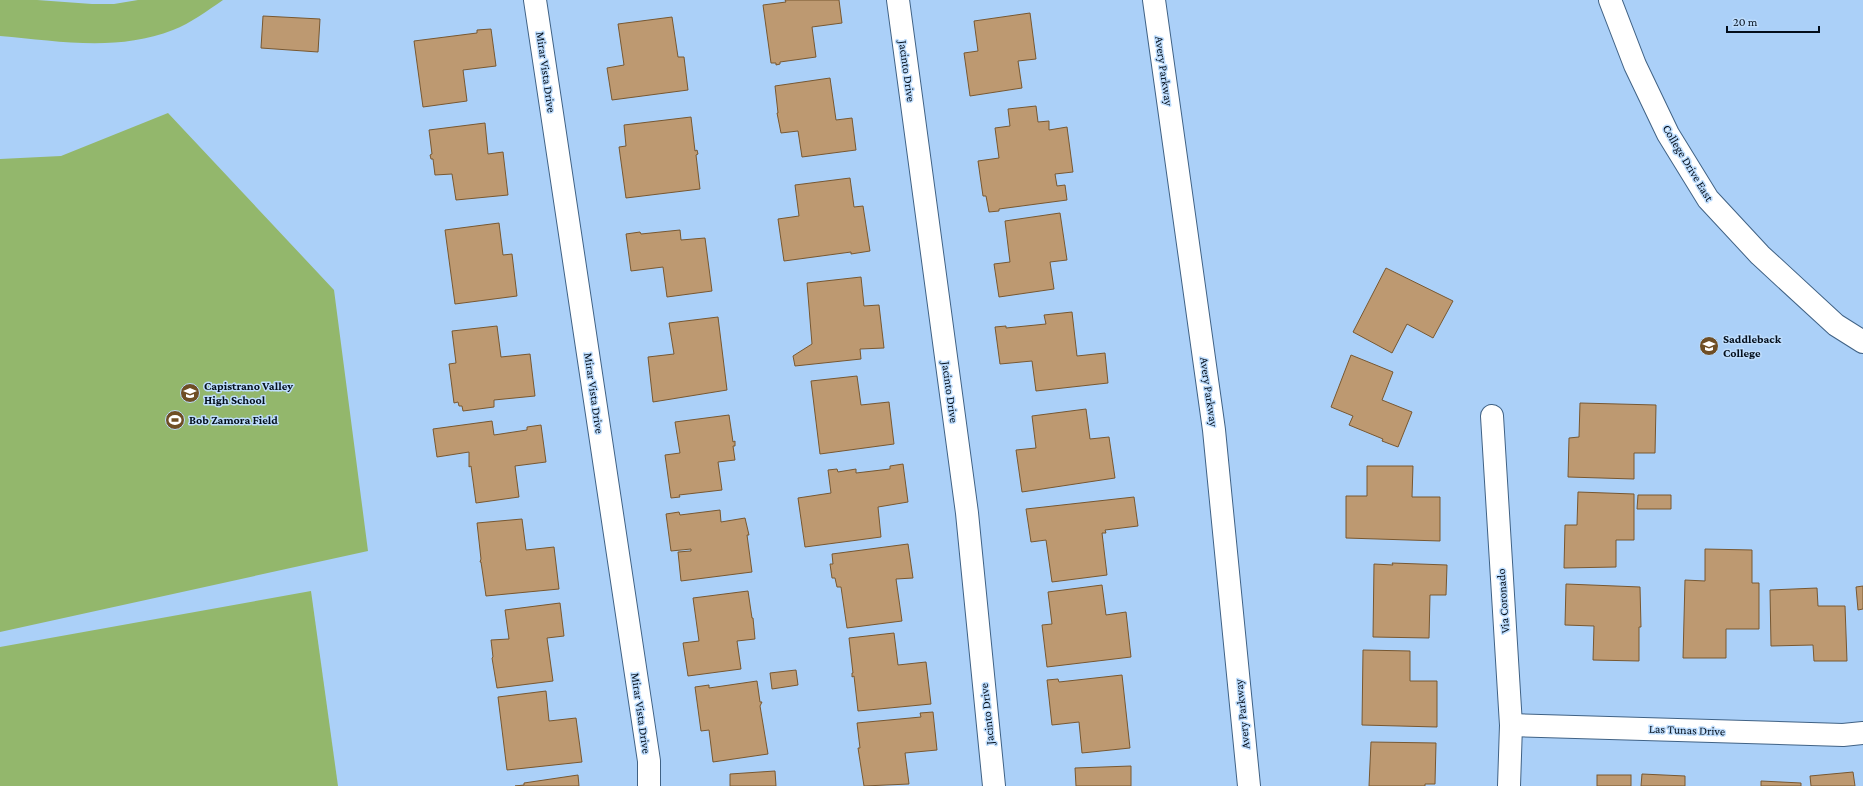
<svg xmlns="http://www.w3.org/2000/svg" width="1863" height="786" font-family="'Crimson Pro',serif">
<rect width="100%" height="100%" fill="#abd0f8"/>
<!-- green -->
<g fill="#93b76c">
<path d="M 0,0 L 37,0 L 92,4 L 114,4 L 138,0 L 223,0 C 207,11 191,23 173,30 C 117,52 58,41 0,36 Z"/>
<path d="M 168,113 L 334,290 L 368,551 L 0,632 L 0,159 L 61,156 Z"/>
<path d="M 311,591 L 338,786 L 0,786 L 0,647 Z"/>
</g>
<!-- building -->
<g fill="#bd9971" stroke="#785831">
<path d="M 785,0 L 839,0 L 842,23 L 812,27 L 816,57 L 780,62 L 780,64 L 776,65 L 776,63 L 771,63 L 763,5 L 786,2 Z"/>
<path d="M 1030,13 L 1036,59 L 1018,61 L 1022,88 L 970,96 L 964,53 L 978,51 L 974,21 Z"/>
<path d="M 263,16 L 320,19 L 318,52 L 261,48 Z"/>
<path d="M 672,17 L 678,57 L 684,57 L 688,90 L 612,100 L 607,68 L 624,65 L 618,24 Z"/>
<path d="M 491,29 L 496,66 L 463,70 L 467,101 L 423,107 L 414,41 L 477,33 L 477,30 Z"/>
<path d="M 830,78 L 836,120 L 852,118 L 856,150 L 802,157 L 798,131 L 781,133 L 777,113 L 778,113 L 775,86 Z"/>
<path d="M 1036,106 L 1038,122 L 1049,121 L 1049,130 L 1067,127 L 1073,172 L 1055,174 L 1057,186 L 1065,185 L 1067,200 L 999,209 L 999,211 L 989,212 L 986,196 L 983,196 L 978,161 L 999,158 L 995,128 L 1010,126 L 1008,109 Z"/>
<path d="M 691,117 L 695,151 L 697,150 L 698,154 L 696,155 L 700,189 L 626,198 L 619,147 L 626,146 L 624,125 Z"/>
<path d="M 485,123 L 488,154 L 503,152 L 508,195 L 456,200 L 452,174 L 435,175 L 433,159 L 431,159 L 430,155 L 432,154 L 429,130 Z"/>
<path d="M 850,178 L 854,207 L 863,206 L 870,251 L 851,254 L 851,252 L 784,261 L 778,219 L 799,216 L 795,185 Z"/>
<path d="M 1060,213 L 1067,260 L 1050,262 L 1054,289 L 999,297 L 994,264 L 1010,262 L 1005,221 Z"/>
<path d="M 499,223 L 503,255 L 512,254 L 517,296 L 455,304 L 445,230 Z"/>
<path d="M 680,230 L 681,240 L 705,238 L 712,291 L 667,297 L 663,267 L 631,271 L 626,234 L 640,232 L 641,234 Z"/>
<path d="M 1386,268 L 1453,301 L 1433,338 L 1407,324 L 1392,353 L 1353,332 Z"/>
<path d="M 861,277 L 864,306 L 879,305 L 884,348 L 860,349 L 861,359 L 795,366 L 793,356 L 812,344 L 807,283 Z"/>
<path d="M 1072,312 L 1077,356 L 1105,353 L 1108,383 L 1036,391 L 1032,361 L 1000,364 L 995,327 L 1006,326 L 1006,328 L 1046,324 L 1044,315 Z"/>
<path d="M 718,317 L 727,390 L 653,402 L 648,357 L 674,354 L 669,323 Z"/>
<path d="M 497,326 L 501,357 L 530,354 L 535,396 L 494,400 L 494,407 L 463,411 L 462,406 L 459,406 L 458,402 L 454,403 L 449,364 L 456,363 L 452,331 Z"/>
<path d="M 1351,355 L 1393,372 L 1382,400 L 1412,412 L 1398,447 L 1382,441 L 1383,439 L 1349,425 L 1353,416 L 1331,407 Z"/>
<path d="M 857,376 L 861,405 L 889,402 L 894,444 L 820,454 L 811,381 Z"/>
<path d="M 1580,403 L 1656,405 L 1655,453 L 1634,453 L 1634,479 L 1568,477 L 1569,438 L 1579,437 Z"/>
<path d="M 1086,409 L 1090,439 L 1109,437 L 1115,478 L 1022,492 L 1016,450 L 1036,448 L 1032,416 Z"/>
<path d="M 729,415 L 733,442 L 735,441 L 735,446 L 733,446 L 735,460 L 718,462 L 722,490 L 679,495 L 680,497 L 671,498 L 665,455 L 680,453 L 675,422 Z"/>
<path d="M 492,421 L 494,435 L 527,430 L 527,427 L 541,425 L 546,462 L 515,466 L 519,497 L 476,503 L 471,466 L 469,467 L 469,452 L 437,457 L 433,429 Z"/>
<path d="M 903,464 L 908,502 L 878,507 L 881,537 L 805,547 L 798,498 L 831,493 L 828,470 L 837,469 L 838,472 L 856,469 L 856,473 L 890,469 L 890,466 Z"/>
<path d="M 1367,466 L 1413,466 L 1412,497 L 1440,497 L 1440,541 L 1346,538 L 1346,496 L 1367,496 Z"/>
<path d="M 1578,492 L 1634,494 L 1634,540 L 1616,540 L 1616,567 L 1564,568 L 1565,525 L 1577,525 Z"/>
<path d="M 1638,495 L 1671,495 L 1671,509 L 1637,509 Z"/>
<path d="M 1134,497 L 1138,526 L 1105,530 L 1106,533 L 1102,533 L 1107,575 L 1052,582 L 1046,540 L 1031,542 L 1026,509 Z"/>
<path d="M 720,510 L 721,522 L 745,518 L 749,535 L 747,535 L 752,572 L 681,581 L 678,552 L 691,551 L 691,549 L 671,551 L 666,514 L 679,512 L 680,515 Z"/>
<path d="M 522,519 L 526,550 L 554,547 L 559,589 L 486,596 L 481,562 L 480,562 L 481,559 L 477,523 Z"/>
<path d="M 908,544 L 913,578 L 896,579 L 902,621 L 847,628 L 841,587 L 837,587 L 835,578 L 832,578 L 830,564 L 833,564 L 832,554 Z"/>
<path d="M 1705,549 L 1752,550 L 1752,583 L 1759,583 L 1759,629 L 1726,629 L 1726,658 L 1683,658 L 1685,580 L 1705,581 Z"/>
<path d="M 1392,563 L 1447,565 L 1446,595 L 1430,595 L 1429,638 L 1373,637 L 1374,564 L 1393,565 Z"/>
<path d="M 1566,584 L 1640,587 L 1641,627 L 1639,627 L 1639,661 L 1593,660 L 1594,626 L 1565,625 Z"/>
<path d="M 1102,585 L 1106,615 L 1126,612 L 1131,657 L 1047,667 L 1042,625 L 1052,624 L 1048,592 Z"/>
<path d="M 1863,586 L 1863,609 L 1858,610 L 1856,587 Z"/>
<path d="M 1817,588 L 1818,606 L 1845,606 L 1847,661 L 1814,661 L 1813,645 L 1771,646 L 1770,590 Z"/>
<path d="M 748,591 L 752,618 L 753,618 L 755,639 L 737,641 L 741,669 L 688,676 L 683,643 L 699,641 L 693,598 Z"/>
<path d="M 560,603 L 564,636 L 547,638 L 553,681 L 497,688 L 492,658 L 493,657 L 491,640 L 509,639 L 505,610 Z"/>
<path d="M 894,633 L 898,665 L 926,662 L 931,704 L 858,711 L 854,676 L 852,677 L 852,673 L 853,673 L 849,638 Z"/>
<path d="M 1363,650 L 1410,651 L 1410,681 L 1437,681 L 1437,727 L 1362,725 Z"/>
<path d="M 796,670 L 798,685 L 772,689 L 770,673 Z"/>
<path d="M 1122,675 L 1130,748 L 1082,753 L 1079,722 L 1052,725 L 1047,680 L 1058,679 L 1059,682 Z"/>
<path d="M 757,681 L 760,702 L 762,702 L 760,706 L 768,754 L 713,762 L 709,730 L 701,731 L 695,687 L 709,685 L 709,688 Z"/>
<path d="M 546,691 L 549,721 L 576,718 L 582,762 L 507,770 L 498,697 Z"/>
<path d="M 933,712 L 937,750 L 905,753 L 909,784 L 864,786 L 858,748 L 860,748 L 857,723 L 921,717 L 920,713 Z"/>
<path d="M 1371,742 L 1436,743 L 1435,784 L 1425,784 L 1425,786 L 1369,786 Z"/>
<path d="M 1131,766 L 1131,786 L 1076,786 L 1075,768 Z"/>
<path d="M 775,771 L 776,786 L 730,786 L 730,774 Z"/>
<path d="M 1853,772 L 1855,786 L 1811,786 L 1810,776 Z"/>
<path d="M 1642,774 L 1685,776 L 1685,786 L 1641,786 Z"/>
<path d="M 578,775 L 579,786 L 515,786 L 524,785 L 524,783 Z"/>
<rect x="1597" y="775" width="34" height="11"/>
<path d="M 1761,781 L 1801,783 L 1801,786 L 1761,786 Z"/>
</g>
<g fill="none" stroke-linecap="round" stroke-linejoin="round">
<!-- street casing -->
<g stroke="#406285" stroke-width="24">
<g id="street">
<path d="M 535,0 L 649,761 L 649,786"/>
<path d="M 898,0 L 967,513 L 994,786"/>
<path d="M 1492,416 L 1511,725 L 1509,786"/>
<path d="M 1511,725 L 1843,735 L 1863,733"/>
</g>
</g>
<!-- secondary casing -->
<g stroke="#406285" stroke-width="24">
<g id="secondary">
<path d="M 1154,0 L 1214,430 L 1249,786"/>
<path d="M 1610,0 L 1635,65 L 1668,134 L 1708,199 L 1760,255 L 1836,325 L 1863,342"/>
</g>
</g>
<!-- street -->
<use href="#street" stroke="#fff" stroke-width="22"/>
<!-- secondary -->
<use href="#secondary" stroke="#fff" stroke-width="22"/>
</g>
<!-- icons -->
<defs>
<g id="university-disc" transform="scale(1)"><circle r="9.5" fill="#6f4e25" stroke="#beddfd"/><path d="M0-5L7-2L0 1L-7-2ZM-4 1L0 2.5L4 1V4Q0 6-4 4Z" fill="#fff"/></g>
<g id="school-disc" transform="scale(1)"><circle r="9.5" fill="#6f4e25" stroke="#beddfd"/><path d="M0-5L7-2L0 1L-7-2ZM-4 1L0 2.5L4 1V4Q0 6-4 4Z" fill="#fff"/></g>
<g id="stadium-disc" transform="scale(1)"><circle r="9.5" fill="#6f4e25" stroke="#beddfd"/><path d="M0-5a6.5 5 0 1 0 0 10a6.5 5 0 1 0 0-10ZM-3.5-1.8h7v3.6h-7Z" fill="#fff"/></g>
</defs>
<g fill-rule="evenodd">
<use href="#university-disc" x="1709" y="346"/>
<use href="#school-disc" x="190" y="393"/>
<use href="#stadium-disc" x="175" y="420"/>
</g>
<g text-anchor="middle" dominant-baseline="central" stroke-width="3" stroke-linejoin="round" paint-order="stroke">
<!-- street labels -->
<g font-size="12" fill="#030e1b" stroke="#beddfd">
<text transform="translate(907 71) rotate(82)">Jacinto Drive</text>
<text transform="translate(1164 71) rotate(82)">Avery Parkway</text>
<text transform="translate(546 72) rotate(82)">Mirar Vista Drive</text>
<text transform="translate(1688 163) rotate(59)">College Drive East</text>
<text transform="translate(950 392) rotate(82)">Jacinto Drive</text>
<text transform="translate(1209 392) rotate(82)">Avery Parkway</text>
<text transform="translate(594 393) rotate(82)">Mirar Vista Drive</text>
<text transform="translate(1503 601) rotate(-94)">Via Coronado</text>
<text transform="translate(641 713) rotate(82)">Mirar Vista Drive</text>
<text transform="translate(987 714) rotate(-96)">Jacinto Drive</text>
<text transform="translate(1242 714) rotate(-96)">Avery Parkway</text>
<text transform="translate(1687 730) rotate(2)">Las Tunas Drive</text>
</g>
<!-- poi labels -->
<g font-size="12" font-weight="bold" fill="#030e1b" stroke="#beddfd" text-anchor="start">
<text x="1723" y="339">Saddleback<tspan x="1723" dy="14">College</tspan></text>
<text x="204" y="386">Capistrano Valley<tspan x="204" dy="14">High School</tspan></text>
<text x="189" y="420">Bob Zamora Field</text>
</g>
</g>
<!-- scale -->
<path d="M1727 26v6h92v-6" fill="none" stroke="#030e1b" stroke-width="2"/>
<text x="1733" y="26" font-size="12" fill="#030e1b" stroke="#beddfd" stroke-width="3" paint-order="stroke">20 m</text>
</svg>
